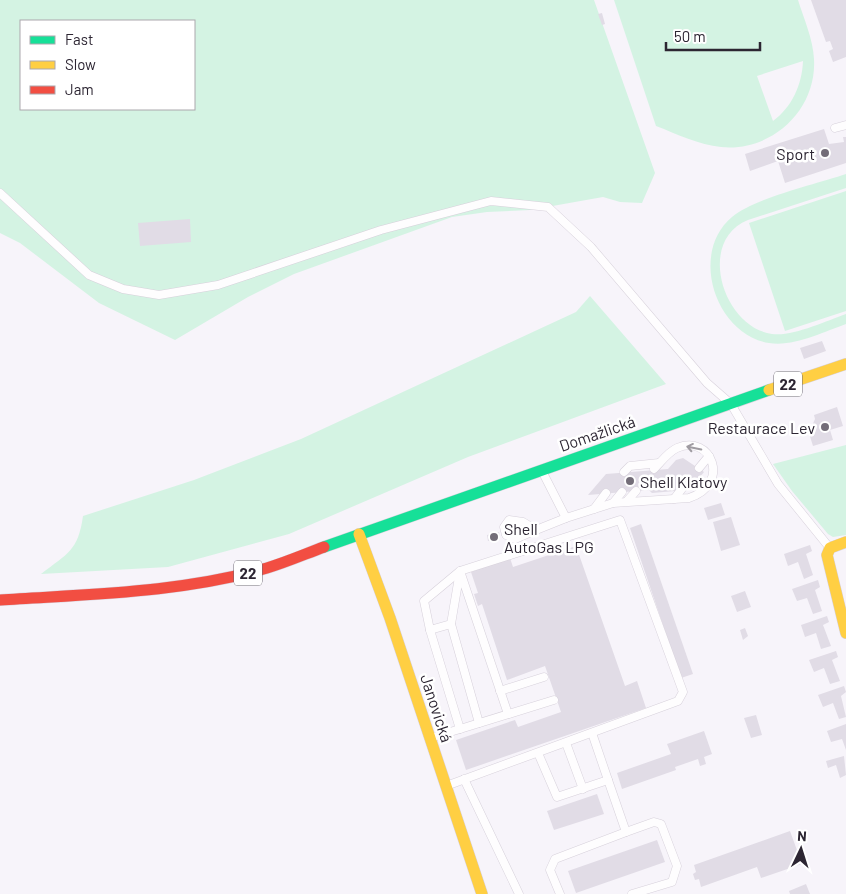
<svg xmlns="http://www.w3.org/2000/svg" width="846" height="894" font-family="Barlow,sans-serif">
<rect width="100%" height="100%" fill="#f7f4fa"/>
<!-- green -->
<g fill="#d4f3e3" fill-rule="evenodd">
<path d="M 0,0 L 594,0 L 655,173 L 642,203 L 620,202 L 603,197 L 530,210 L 487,212 L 452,217 L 294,274 L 248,297 L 175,340 L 99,303 L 20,243 L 0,233 ZM 21,21 L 194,21 L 194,109 L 21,109 Z"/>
<path d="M 614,0 L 798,0 C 804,19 813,39 814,59 C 817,110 772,152 721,147 C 699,145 677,134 656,126 ZM 803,61 C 802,85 792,107 773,121 L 757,76 Z"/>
<path d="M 846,174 L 846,188 L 748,220 C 696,241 723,327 772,334 C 792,337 826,321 846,314 L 846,324 C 823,332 794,347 769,343 C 715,334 689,253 732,217 C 754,198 817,184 846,174 Z"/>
<path d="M 846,191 L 846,311 L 785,331 L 749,223 Z"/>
<path d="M 590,296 L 666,384 L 468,457 L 289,534 L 168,567 L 41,574 C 68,553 78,551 83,516 L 194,480 L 301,439 L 576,312 Z"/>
<path d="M 846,445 L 846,535 L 833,537 L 828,534 L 792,491 L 773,464 Z"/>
</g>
<!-- building -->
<g fill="#e1dce6">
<path d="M 811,0 L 846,0 L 846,57 L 833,62 L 829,51 L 833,49 L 830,41 L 826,42 Z"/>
<path d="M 602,13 L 605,24 L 602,25 L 598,14 Z"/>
<path d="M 824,129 L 829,144 L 844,142 L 843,137 L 846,137 L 846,163 L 785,183 L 778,161 L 750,171 L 745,154 Z"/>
<path d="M 190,219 L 191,242 L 140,246 L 138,223 Z"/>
<path d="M 822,341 L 826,351 L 804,359 L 800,348 Z"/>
<path d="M 837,407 L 843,426 L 830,430 L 833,440 L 813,446 L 807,427 L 812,426 L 815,419 L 814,415 Z"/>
<path d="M 683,458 L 704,472 L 689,490 L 681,483 L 675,491 L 652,493 L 649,490 L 588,495 L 606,474 L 668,469 L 676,460 Z"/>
<path d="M 721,503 L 725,515 L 708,520 L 704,508 Z"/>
<path d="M 731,517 L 740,545 L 721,551 L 713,522 Z"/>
<path d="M 641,524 L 693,674 L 681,678 L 630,528 Z"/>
<path d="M 499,532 L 500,538 L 488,541 L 487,535 Z"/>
<path d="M 810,545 L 812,551 L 806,554 L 813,575 L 804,579 L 798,562 L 788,566 L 784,554 Z"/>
<path d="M 576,546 L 625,686 L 637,681 L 646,708 L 466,770 L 456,740 L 515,720 L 518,727 L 561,712 L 545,666 L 507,680 L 482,604 L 478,606 L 474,594 L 478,593 L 471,572 L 510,558 L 513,567 Z"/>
<path d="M 818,580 L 820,587 L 815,590 L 822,611 L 813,614 L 807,598 L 797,601 L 792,589 Z"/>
<path d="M 745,591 L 751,607 L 737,612 L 731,596 Z"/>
<path d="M 827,616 L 829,622 L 823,625 L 831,646 L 821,649 L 816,633 L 805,637 L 801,625 Z"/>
<path d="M 745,628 L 748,636 L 743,640 L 740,630 Z"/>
<path d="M 836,651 L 838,657 L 832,660 L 840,681 L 830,684 L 824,668 L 814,672 L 809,660 Z"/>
<path d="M 844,686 L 846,692 L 841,696 L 846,717 L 839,719 L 833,703 L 823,707 L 818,695 Z"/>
<path d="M 756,715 L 762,735 L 751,738 L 744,718 Z"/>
<path d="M 846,724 L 846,750 L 842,739 L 831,742 L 827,731 Z"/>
<path d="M 704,731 L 712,754 L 704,757 L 706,764 L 700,766 L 698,759 L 675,767 L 676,770 L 622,789 L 617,773 L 671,754 L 667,744 Z"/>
<path d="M 844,756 L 846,775 L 840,778 L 836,765 L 828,768 L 826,761 Z"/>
<path d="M 597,794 L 604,814 L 554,830 L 547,811 Z"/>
<path d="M 790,831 L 802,864 L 761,878 L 757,867 L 701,887 L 699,879 L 695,880 L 693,874 L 696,872 L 694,865 Z"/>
<path d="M 657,840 L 665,862 L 576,893 L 568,871 Z"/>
<path d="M 806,884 L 810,894 L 790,894 L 789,891 Z"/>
</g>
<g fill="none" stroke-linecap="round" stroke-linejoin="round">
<!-- lane casing -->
<g stroke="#d7d1db" stroke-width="9">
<g id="lane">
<path d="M 835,128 L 846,125"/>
<path d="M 0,193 L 89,275 L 123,289 L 159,295 L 218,285 L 381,230 L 491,201 L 548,207 L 591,247 L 707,383 L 731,404 L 778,484 L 829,547"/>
<path d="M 699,468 L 709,456"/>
<path d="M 542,471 L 566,518"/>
<path d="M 624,472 L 630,466 L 659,463"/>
<path d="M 674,499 L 684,486"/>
<path d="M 627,501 L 636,491"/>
<path d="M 613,503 L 622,492"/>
<path d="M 594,509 L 606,493"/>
<path d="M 536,530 L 515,539 L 506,535 L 504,527 L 509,520 L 523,522 L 536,530 L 566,518 L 613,503 L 689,498 C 732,484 711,433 677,448 C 668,452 661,462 654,469"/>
<path d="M 430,630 L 451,624"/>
<path d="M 500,691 L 544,677"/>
<path d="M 479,723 L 451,624 L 460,571 L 508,714"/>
<path d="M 460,729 L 554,700"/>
<path d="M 430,738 L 460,729 L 430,630 L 424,601 L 460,571 L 620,520 L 683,692 L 678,701 L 446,786"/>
<path d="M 566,743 L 583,789"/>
<path d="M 538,753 L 557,797 L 608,780 L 592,733"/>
<path d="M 464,779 L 519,894"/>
<path d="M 608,780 L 626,832 L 654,822 L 661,824 L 677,866 L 672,882 L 632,894"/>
<path d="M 560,894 L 550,870 L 555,859 L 626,832"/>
</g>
</g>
<!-- fast casing -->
<g stroke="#d7d1db" stroke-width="12">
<path id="fast" d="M 324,547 L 769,390"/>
</g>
<!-- slow casing -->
<g stroke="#d7d1db" stroke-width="12">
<g id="slow">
<path d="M 769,390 L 846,364"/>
<path d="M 359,534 L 390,618 L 482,894"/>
<path d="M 846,542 L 830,548 L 827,555 L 846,633"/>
</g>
</g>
<!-- jam casing -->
<g stroke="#d7d1db" stroke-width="12">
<path id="jam" d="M 0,600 C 89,594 181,593 267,568 C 287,562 305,554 324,547"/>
</g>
<!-- lane -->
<use href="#lane" stroke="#fefdfe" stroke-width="8"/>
<!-- fast -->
<use href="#fast" stroke="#16e098" stroke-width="11"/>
<!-- slow -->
<use href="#slow" stroke="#ffcf43" stroke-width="11"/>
<!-- jam -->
<use href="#jam" stroke="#f24e42" stroke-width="11"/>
</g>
<!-- one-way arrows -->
<defs><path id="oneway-shaft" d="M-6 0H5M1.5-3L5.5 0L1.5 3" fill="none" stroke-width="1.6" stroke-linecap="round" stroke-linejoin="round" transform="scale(1.25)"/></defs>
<use stroke="#a09ca2" href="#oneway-shaft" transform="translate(694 448) rotate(-168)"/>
<!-- markers -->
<g fill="#736d78" stroke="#fff" stroke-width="2">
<circle cx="825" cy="153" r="5"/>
<circle cx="825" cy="427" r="5"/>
<circle cx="630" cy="481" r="5"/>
<circle cx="494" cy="537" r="5"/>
</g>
<g text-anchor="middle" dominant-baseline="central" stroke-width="5" stroke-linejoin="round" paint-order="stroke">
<!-- shield labels -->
<g fill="#fff" stroke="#6b6670" stroke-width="1">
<rect x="774" y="371.5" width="28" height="25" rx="4"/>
<rect x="234" y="560.5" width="28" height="25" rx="4"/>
</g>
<g font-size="15" font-weight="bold" fill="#2c2532">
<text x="788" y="384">22</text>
<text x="248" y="573">22</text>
</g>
<!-- poi labels -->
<g font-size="16" fill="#2c2532" stroke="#fff" text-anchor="end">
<text x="815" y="153">Sport</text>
<text x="815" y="427">Restaurace Lev</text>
<text x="640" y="481" text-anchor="start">Shell Klatovy</text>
<text x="504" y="528" text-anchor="start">Shell<tspan x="504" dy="18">AutoGas LPG</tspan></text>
</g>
<!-- street labels -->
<g font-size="16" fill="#2c2532" stroke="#fff">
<text transform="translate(597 433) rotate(-19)">Domažlická</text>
<text transform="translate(437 708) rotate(72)">Janovická</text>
</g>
</g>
<!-- legend -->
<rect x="20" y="20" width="175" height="90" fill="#ffffff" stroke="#aba8ad"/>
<rect x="30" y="36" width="25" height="8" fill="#16e098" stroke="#aba8ad"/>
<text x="65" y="45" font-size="15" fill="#2c2532">Fast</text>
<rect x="30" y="61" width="25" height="8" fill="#ffcf43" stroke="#aba8ad"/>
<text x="65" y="70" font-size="15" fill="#2c2532">Slow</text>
<rect x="30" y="86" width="25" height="8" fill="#f24e42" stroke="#aba8ad"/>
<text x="65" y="95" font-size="15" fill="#2c2532">Jam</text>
<!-- north arrow -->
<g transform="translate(801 849) rotate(4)" stroke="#ffffff" stroke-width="4" paint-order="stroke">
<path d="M0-4L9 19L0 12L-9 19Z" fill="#2c2532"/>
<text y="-8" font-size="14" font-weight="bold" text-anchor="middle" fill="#2c2532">N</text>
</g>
<!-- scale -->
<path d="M666 42v8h94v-8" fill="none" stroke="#2c2532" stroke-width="2.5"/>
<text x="674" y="42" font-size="15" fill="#2c2532" stroke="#ffffff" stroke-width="4" paint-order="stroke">50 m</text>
</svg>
